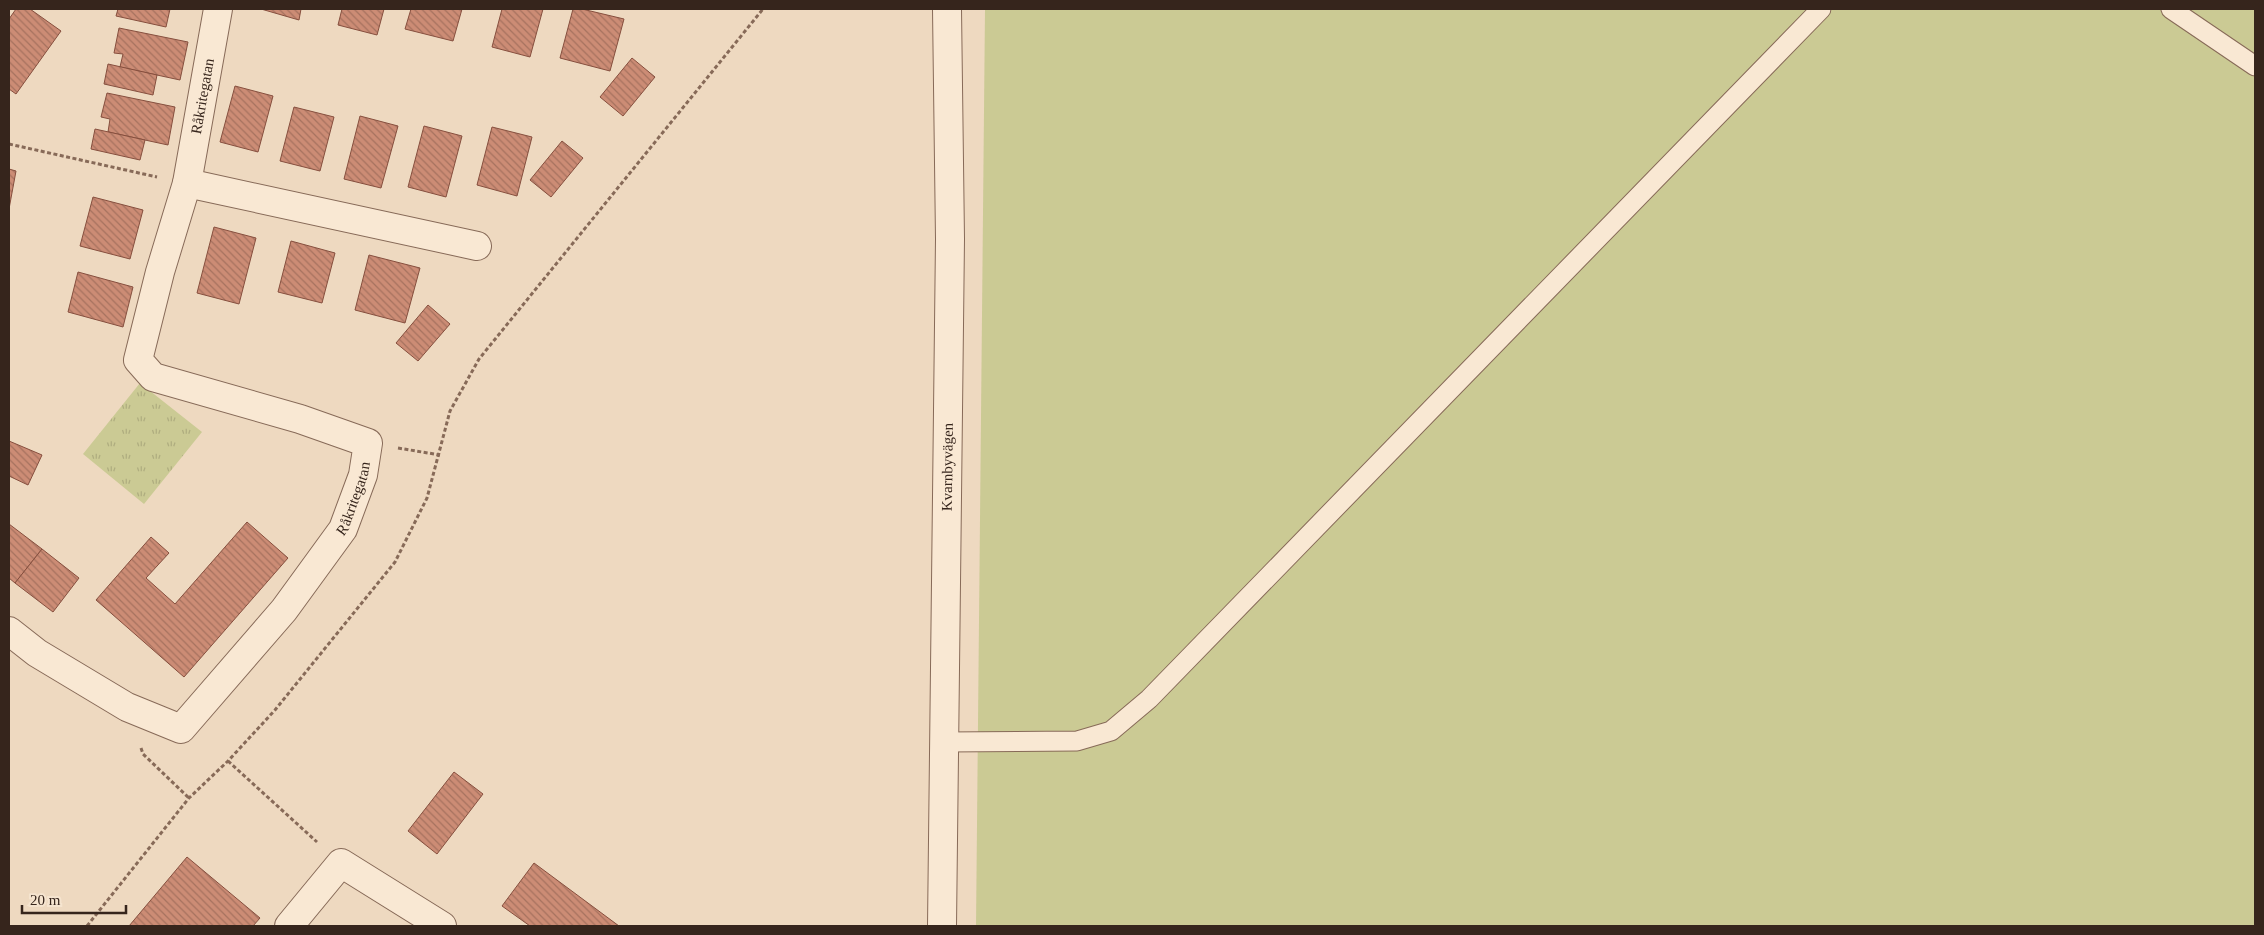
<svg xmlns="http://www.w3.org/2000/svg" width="2264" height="935" font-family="Georgia,serif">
<defs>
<pattern id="park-tufts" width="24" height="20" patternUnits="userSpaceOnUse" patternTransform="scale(1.25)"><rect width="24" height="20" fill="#cbca94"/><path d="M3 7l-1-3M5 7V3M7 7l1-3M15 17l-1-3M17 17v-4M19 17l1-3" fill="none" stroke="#afad7f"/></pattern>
<pattern id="building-back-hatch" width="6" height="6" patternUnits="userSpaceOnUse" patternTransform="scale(1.25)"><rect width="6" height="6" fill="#cc8c75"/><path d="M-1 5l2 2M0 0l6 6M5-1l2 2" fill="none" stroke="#a6725f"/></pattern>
</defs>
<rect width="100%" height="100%" fill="#eed9c0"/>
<!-- green -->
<path fill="#cbca94" d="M 985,9 L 2255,9 L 2255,926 L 976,926 Z"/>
<!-- park -->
<path fill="url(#park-tufts)" d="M 140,383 L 202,432 L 144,504 L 83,454 Z"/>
<!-- building -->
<g fill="url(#building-back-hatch)" stroke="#864f3e">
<path d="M 16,9 L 30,9 L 61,31 L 16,94 L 9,89 L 9,19 Z"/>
<path d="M 118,9 L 170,9 L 166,27 L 116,16 Z"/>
<path d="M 261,9 L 301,9 L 299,20 Z"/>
<path d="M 342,9 L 384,9 L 377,35 L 338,25 Z"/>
<path d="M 411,9 L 462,9 L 453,41 L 405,29 Z"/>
<path d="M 502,9 L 543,9 L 530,57 L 492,47 Z"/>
<path d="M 573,9 L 582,9 L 624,19 L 610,71 L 560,58 Z"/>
<path d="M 119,28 L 188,42 L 180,80 L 120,67 L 123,54 L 114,53 Z"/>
<path d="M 632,58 L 655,77 L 623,116 L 600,97 Z"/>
<path d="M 108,64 L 157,75 L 153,95 L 104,84 Z"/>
<path d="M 235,86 L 273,96 L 258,152 L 220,142 Z"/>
<path d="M 107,93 L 175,107 L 168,145 L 108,132 L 110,119 L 101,117 Z"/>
<path d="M 294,107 L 334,117 L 320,171 L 280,161 Z"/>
<path d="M 360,116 L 398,126 L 381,188 L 344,179 Z"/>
<path d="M 424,126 L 462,136 L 446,197 L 408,187 Z"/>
<path d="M 492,127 L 532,137 L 517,196 L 477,185 Z"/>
<path d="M 95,129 L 145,140 L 140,160 L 91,149 Z"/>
<path d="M 562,141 L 583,158 L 551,197 L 530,180 Z"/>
<path d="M 9,169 L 16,171 L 9,209 Z"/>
<path d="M 93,197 L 143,210 L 130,259 L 80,246 Z"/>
<path d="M 214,227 L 256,238 L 239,304 L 197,293 Z"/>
<path d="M 291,241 L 335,253 L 322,303 L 278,292 Z"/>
<path d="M 369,255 L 420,268 L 405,323 L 355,310 Z"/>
<path d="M 78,272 L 133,287 L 123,327 L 68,312 Z"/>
<path d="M 428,305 L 450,324 L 418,361 L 396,343 Z"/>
<path d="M 9,441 L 42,455 L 28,485 L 9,476 Z"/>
<path d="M 247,522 L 288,558 L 184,677 L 96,600 L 151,537 L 169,553 L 146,578 L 175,604 Z"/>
<path d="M 9,524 L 42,549 L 15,583 L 9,578 Z"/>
<path d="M 42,549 L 79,578 L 53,612 L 15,583 Z"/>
<path d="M 454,772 L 483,794 L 437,854 L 408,831 Z"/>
<path d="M 187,857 L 260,918 L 253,926 L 129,926 Z"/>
<path d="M 534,863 L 619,926 L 530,926 L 502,906 Z"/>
</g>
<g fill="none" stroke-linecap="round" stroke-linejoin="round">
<!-- service casing -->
<g stroke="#876a58" stroke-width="21">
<g id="service">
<path d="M 2171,9 L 2255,66"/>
<path d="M 945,742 L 1077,741 L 1111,731 L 1149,699 L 1821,9"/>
</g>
</g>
<!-- minor casing -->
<g stroke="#876a58" stroke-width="30">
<g id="minor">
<path d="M 187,183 L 477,246"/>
<path id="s1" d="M 9,631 L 37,653 L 127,707 L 181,729 L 284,610 L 343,529 L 363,475 L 368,443 L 300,419 L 153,377 L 138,360 L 160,272 L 187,183 L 218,9"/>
<path d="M 289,926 L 341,863 L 442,926"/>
</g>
</g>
<!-- tertiary casing -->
<g stroke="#876a58" stroke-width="30">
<g id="tertiary">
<path id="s2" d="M 942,926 L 950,239 L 947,9"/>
</g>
</g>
<!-- path -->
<g stroke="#876a58" stroke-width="3" stroke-dasharray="4 2.5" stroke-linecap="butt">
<path d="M 9,144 L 157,177"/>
<path d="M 398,448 L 440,455"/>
<path d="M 141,748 L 143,754 L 189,798"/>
<path d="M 228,761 L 317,842"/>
<path d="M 87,926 L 189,798 L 228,761 L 275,710 L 395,562 L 427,498 L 450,411 L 479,359 L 763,9"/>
</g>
<!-- service -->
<use href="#service" stroke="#f9e8d3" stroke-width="19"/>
<!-- minor -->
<use href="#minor" stroke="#f9e8d3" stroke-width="28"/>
<!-- tertiary -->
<use href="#tertiary" stroke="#f9e8d3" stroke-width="28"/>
</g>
<g text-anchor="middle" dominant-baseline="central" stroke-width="5" stroke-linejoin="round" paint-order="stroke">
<!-- street labels -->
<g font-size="15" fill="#36251c" stroke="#f5e4cf">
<text stroke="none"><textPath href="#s1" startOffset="1066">Råkritegatan</textPath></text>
<text stroke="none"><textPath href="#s2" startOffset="459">Kvarnbyvägen</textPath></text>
<text stroke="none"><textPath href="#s1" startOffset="489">Råkritegatan</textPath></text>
</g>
</g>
<!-- border -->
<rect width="2264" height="935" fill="none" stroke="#36251c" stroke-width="20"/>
<!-- scale -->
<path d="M22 905v8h104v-8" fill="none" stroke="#36251c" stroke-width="2.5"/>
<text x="30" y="905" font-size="15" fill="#36251c" stroke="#f5e4cf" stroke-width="4" paint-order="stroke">20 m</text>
</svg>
